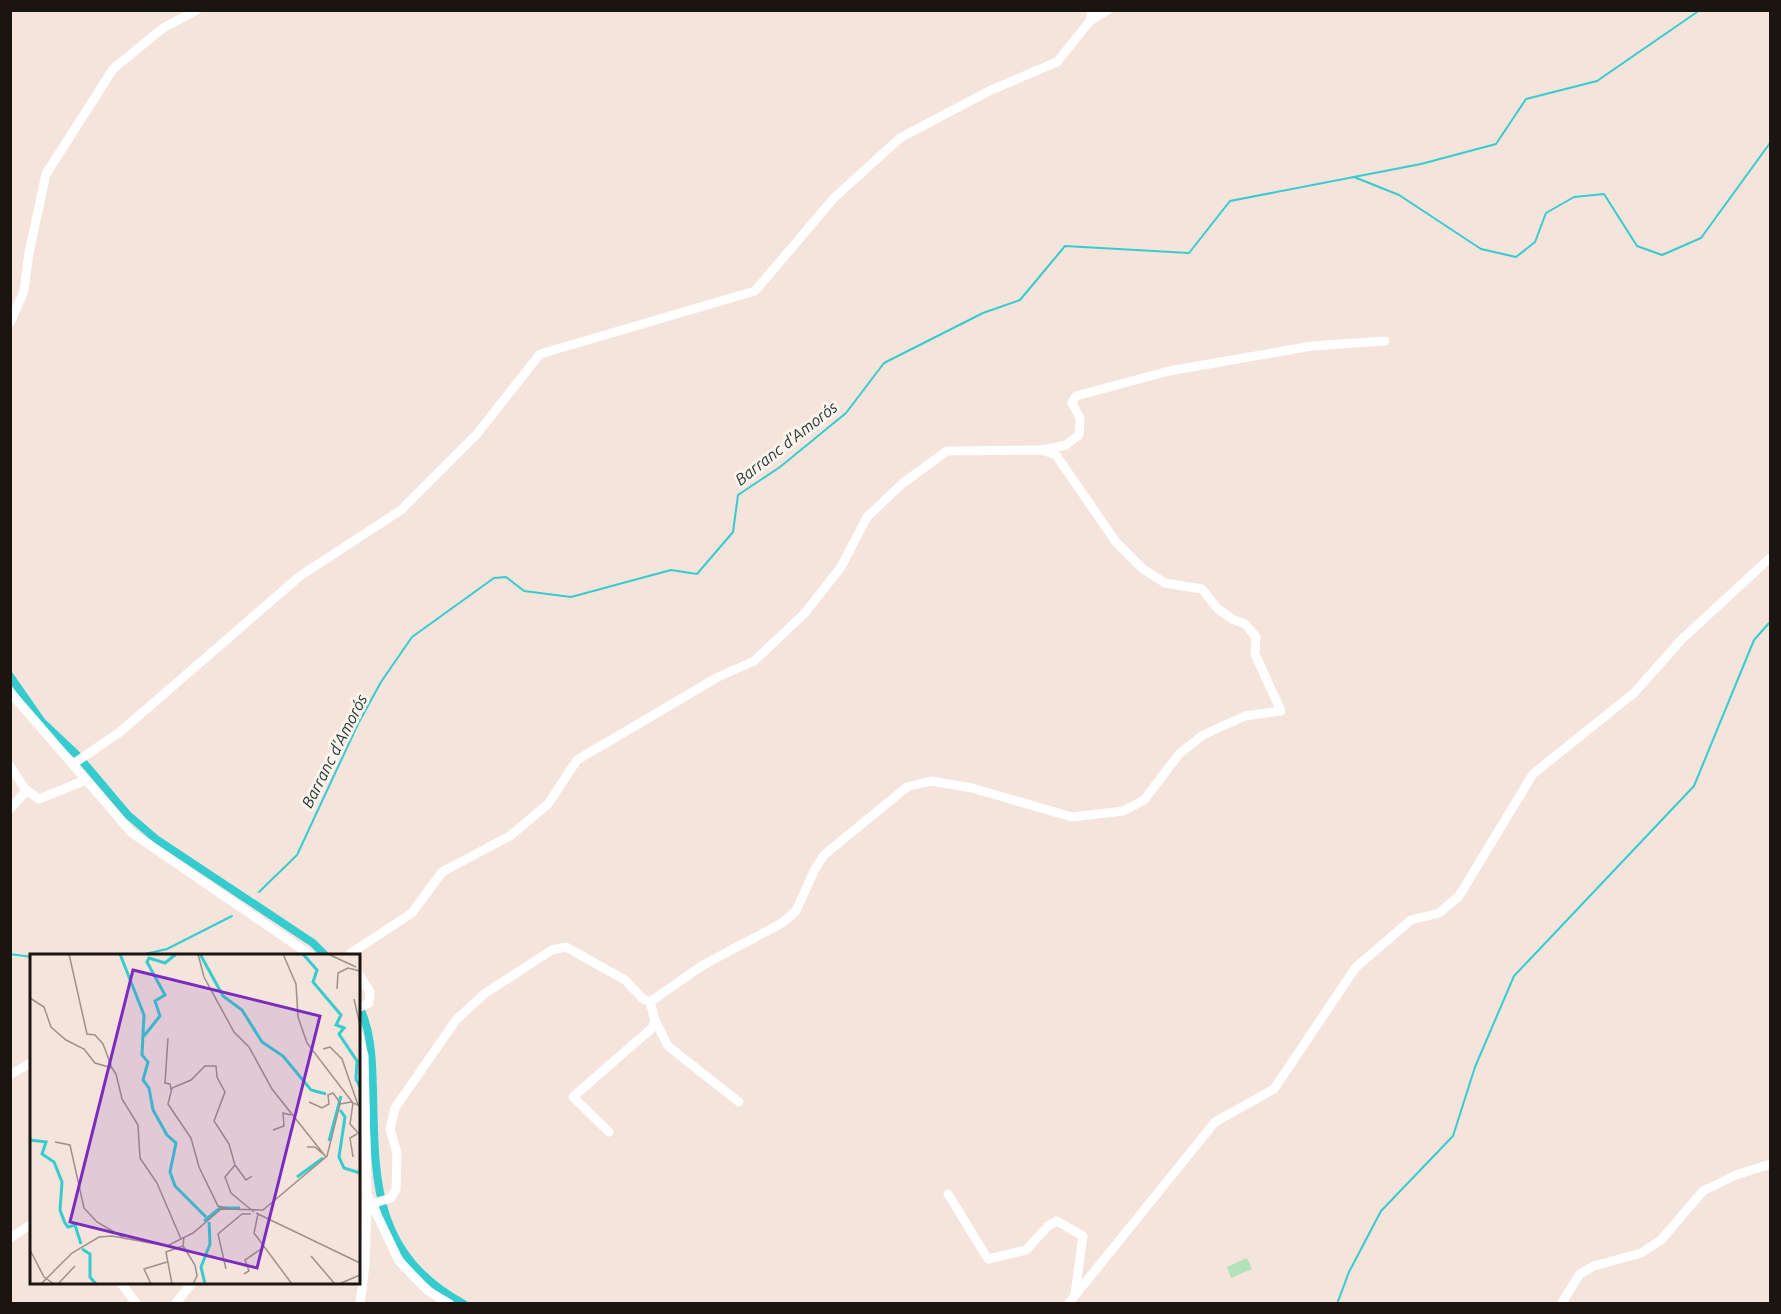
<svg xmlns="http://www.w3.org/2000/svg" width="1781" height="1314" font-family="Ubuntu,sans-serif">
<rect width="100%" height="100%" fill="#f4e4db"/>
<!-- green -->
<path fill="#b2e2b8" d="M 1247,1258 L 1252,1269 L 1231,1278 L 1227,1267 Z"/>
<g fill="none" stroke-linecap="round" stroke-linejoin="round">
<!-- stream -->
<g stroke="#36cccf" stroke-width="2">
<path d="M 1354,177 L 1399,195 L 1481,249 L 1516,257 L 1535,242 L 1546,213 L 1574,197 L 1604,194 L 1637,246 L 1662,255 L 1701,238 L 1770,143"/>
<path d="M 259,892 L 297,855 L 358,724 L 381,682 L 412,637 L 494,578 L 506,577 L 524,591 L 571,597 L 671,570 L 697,574 L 733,532 L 738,495 L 780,467 L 846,413 L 884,363 L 983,313 L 1020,300 L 1065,246 L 1189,253 L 1230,201 L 1421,164 L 1496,144 L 1526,99 L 1597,81 L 1700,10"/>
<path d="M 10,954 L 32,957"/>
<path d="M 136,956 L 167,949 L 232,916"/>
<path d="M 1337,1304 L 1349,1272 L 1381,1211 L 1453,1136 L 1475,1067 L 1514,976 L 1694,786 L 1754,640 L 1770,622"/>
</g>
<!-- canal -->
<g stroke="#36cccf" stroke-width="8">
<path d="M 10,676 L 42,722 L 78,756 L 128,815 L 156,839 L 313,943 L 326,956"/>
<path d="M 358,1004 C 372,1031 372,1060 373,1090 C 375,1180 372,1254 464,1304"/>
</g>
<!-- minor -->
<g stroke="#fff" stroke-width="9">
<path d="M 1090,21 L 1108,10"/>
<path d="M 10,323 L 24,291 L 29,253 L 46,174 L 113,69 L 163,28 L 197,10"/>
<path d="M 1042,450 L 1066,445 L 1079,435 L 1080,418 L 1072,403 L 1076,396 L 1169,371 L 1312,346 L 1385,341"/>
<path d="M 10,692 L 132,833 L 312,956"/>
<path d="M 73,764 L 120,732 L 300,576 L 401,510 L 476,435 L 540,354 L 755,291 L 834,198 L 900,138 L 991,90 L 1057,62 L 1090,21 L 1092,10"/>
<path d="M 10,766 L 25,789 L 39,799 L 86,780"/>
<path d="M 10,809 L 27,790"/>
<path d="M 351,956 L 351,953 L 412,913 L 442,872 L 510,836 L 548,804 L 577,760 L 718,677 L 754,661 L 804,614 L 841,567 L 867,517 L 903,483 L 947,451 L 1042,450 L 1056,455 L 1116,542 L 1143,569 L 1165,583 L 1202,589 L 1217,608 L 1232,619 L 1245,624 L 1256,637 L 1255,654 L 1281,711 L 1245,716 L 1203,735 L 1180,753 L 1144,800 L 1123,811 L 1072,817 L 972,788 L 931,781 L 907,787 L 824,855 L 815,869 L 796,911 L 782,923 L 703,965 L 650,1002 L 643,999 L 625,980 L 566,947 L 552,950 L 484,994 L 456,1020 L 395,1108 L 390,1129 L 397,1153 L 396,1189 L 391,1198 L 371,1204"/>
<path d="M 358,973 L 370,992 L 369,1003 L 358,1008"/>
<path d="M 655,1020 L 668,1046 L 739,1102"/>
<path d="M 358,1033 L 364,1056 L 367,1194 L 399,1261 L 428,1291 L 450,1304"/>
<path d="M 10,1075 L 32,1062"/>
<path d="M 609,1132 L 573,1097 L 652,1028 L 655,1020 L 650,1002"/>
<path d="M 948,1194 L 988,1259 L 1026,1250 L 1048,1226 L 1057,1221 L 1083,1236 L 1075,1294"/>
<path d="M 10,1238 L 32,1224"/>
<path d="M 120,1282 L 137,1304"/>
<path d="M 175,1304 L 193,1282"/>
<path d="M 360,1304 L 365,1264 L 367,1197"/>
<path d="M 1068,1304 L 1215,1122 L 1274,1089 L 1356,967 L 1411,920 L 1439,913 L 1459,896 L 1533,774 L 1634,693 L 1682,639 L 1770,558"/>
<path d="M 1561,1304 L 1580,1274 L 1594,1266 L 1641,1253 L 1661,1240 L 1703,1191 L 1736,1175 L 1770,1164"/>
</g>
</g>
<g text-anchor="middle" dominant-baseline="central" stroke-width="6" stroke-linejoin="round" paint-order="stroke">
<!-- water labels -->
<g font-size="16" font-style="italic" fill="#203838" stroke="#fdf3ed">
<text transform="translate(786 443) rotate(-38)">Barranc d'Amorós</text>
<text transform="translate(334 751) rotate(-63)">Barranc d'Amorós</text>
</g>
</g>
<!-- overview -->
<g transform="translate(30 954)">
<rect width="330" height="330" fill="#f4e4db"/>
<path fill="none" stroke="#36cccf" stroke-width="3" d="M 90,0 L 114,61 L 112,101 L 118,108 L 113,126 L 119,134 L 123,156 L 137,181 L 146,189 L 140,218 L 145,232 L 176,263M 170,0 L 193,42 L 212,56 L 232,88 L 253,102 L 281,136 L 296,140M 273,0 L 287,16 L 283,28 L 311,61 L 306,71 L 314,74 L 309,80 L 327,107 L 326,125 L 330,133M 114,82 L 130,62 L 125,47 L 135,41 L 117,8 L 119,4 L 135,9 L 146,0M 310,156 L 315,163 L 309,203 L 314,214 L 330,219M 0,186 L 16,188 L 12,200 L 24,208 L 32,228 L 30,256 L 35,269 L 38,273 L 45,271 L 51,290M 299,187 L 311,142M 267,223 L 293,204M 174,267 L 190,254 L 210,254M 52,295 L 60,300 L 60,323 L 66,330M 175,330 L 171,313 L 180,290 L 179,268"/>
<path fill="none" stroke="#9d918b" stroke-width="1.5" d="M 39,0 L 57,80 L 65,81 L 73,90 L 82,114M 168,0 L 174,23 L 204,78 L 219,93 L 242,135 L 296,203M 253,0 L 266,30 L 268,63 L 277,89 L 323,149 L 320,170 L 330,181M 298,0 L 326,13M 307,35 L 308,19 L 318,14 L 330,17M 0,44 L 14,53 L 21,73 L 36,86 L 54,95 L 65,109 L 82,114 L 86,120 L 92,145 L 108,171 L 110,204 L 127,229 L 151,285M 324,45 L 330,71M 138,84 L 135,129 L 140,130 L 141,136M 293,95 L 300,93 L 312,105 L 328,151M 279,148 L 292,154 L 299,150 L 298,141 L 303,139 L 311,150M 243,176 L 254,172 L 253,159 L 261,161M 25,188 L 40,191 L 54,254 L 67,268 L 96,285M 277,193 L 285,193 L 293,200M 323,203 L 320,184 L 327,180M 205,211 L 216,226 L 222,222M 196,254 L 188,252 L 169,213 L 161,184 L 138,150 L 142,134 L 161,126 L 175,112 L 186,112 L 187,123 L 195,138 L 184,167 L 199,190 L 205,211 L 195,223 L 201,239 L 224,258M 226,259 L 330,309M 228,260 L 224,279 L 262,330M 153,292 L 165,311 L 167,322 L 163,330M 0,296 L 14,323 L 24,330M 281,302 L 305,330M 196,315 L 188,280 L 212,260 L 221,260M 214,320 L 219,317 L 215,306 L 234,293M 11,330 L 42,299 L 69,283 L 82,282 L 137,292 L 163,279 L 191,255 L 233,256 L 297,202 L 310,150 L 321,148 L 330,152M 28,330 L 45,312M 121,330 L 114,315 L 137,308M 142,330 L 136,298 L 153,292 L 154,283M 309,330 L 330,321"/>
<path fill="#7b2cbf" fill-opacity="0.15" stroke="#7b2cbf" stroke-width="3" d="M 103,16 L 290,62 L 227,314 L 40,268 Z"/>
<rect width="330" height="330" fill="none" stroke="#1b1512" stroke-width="3"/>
</g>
<!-- border -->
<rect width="1781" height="1314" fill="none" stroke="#1b1512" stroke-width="24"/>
</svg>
